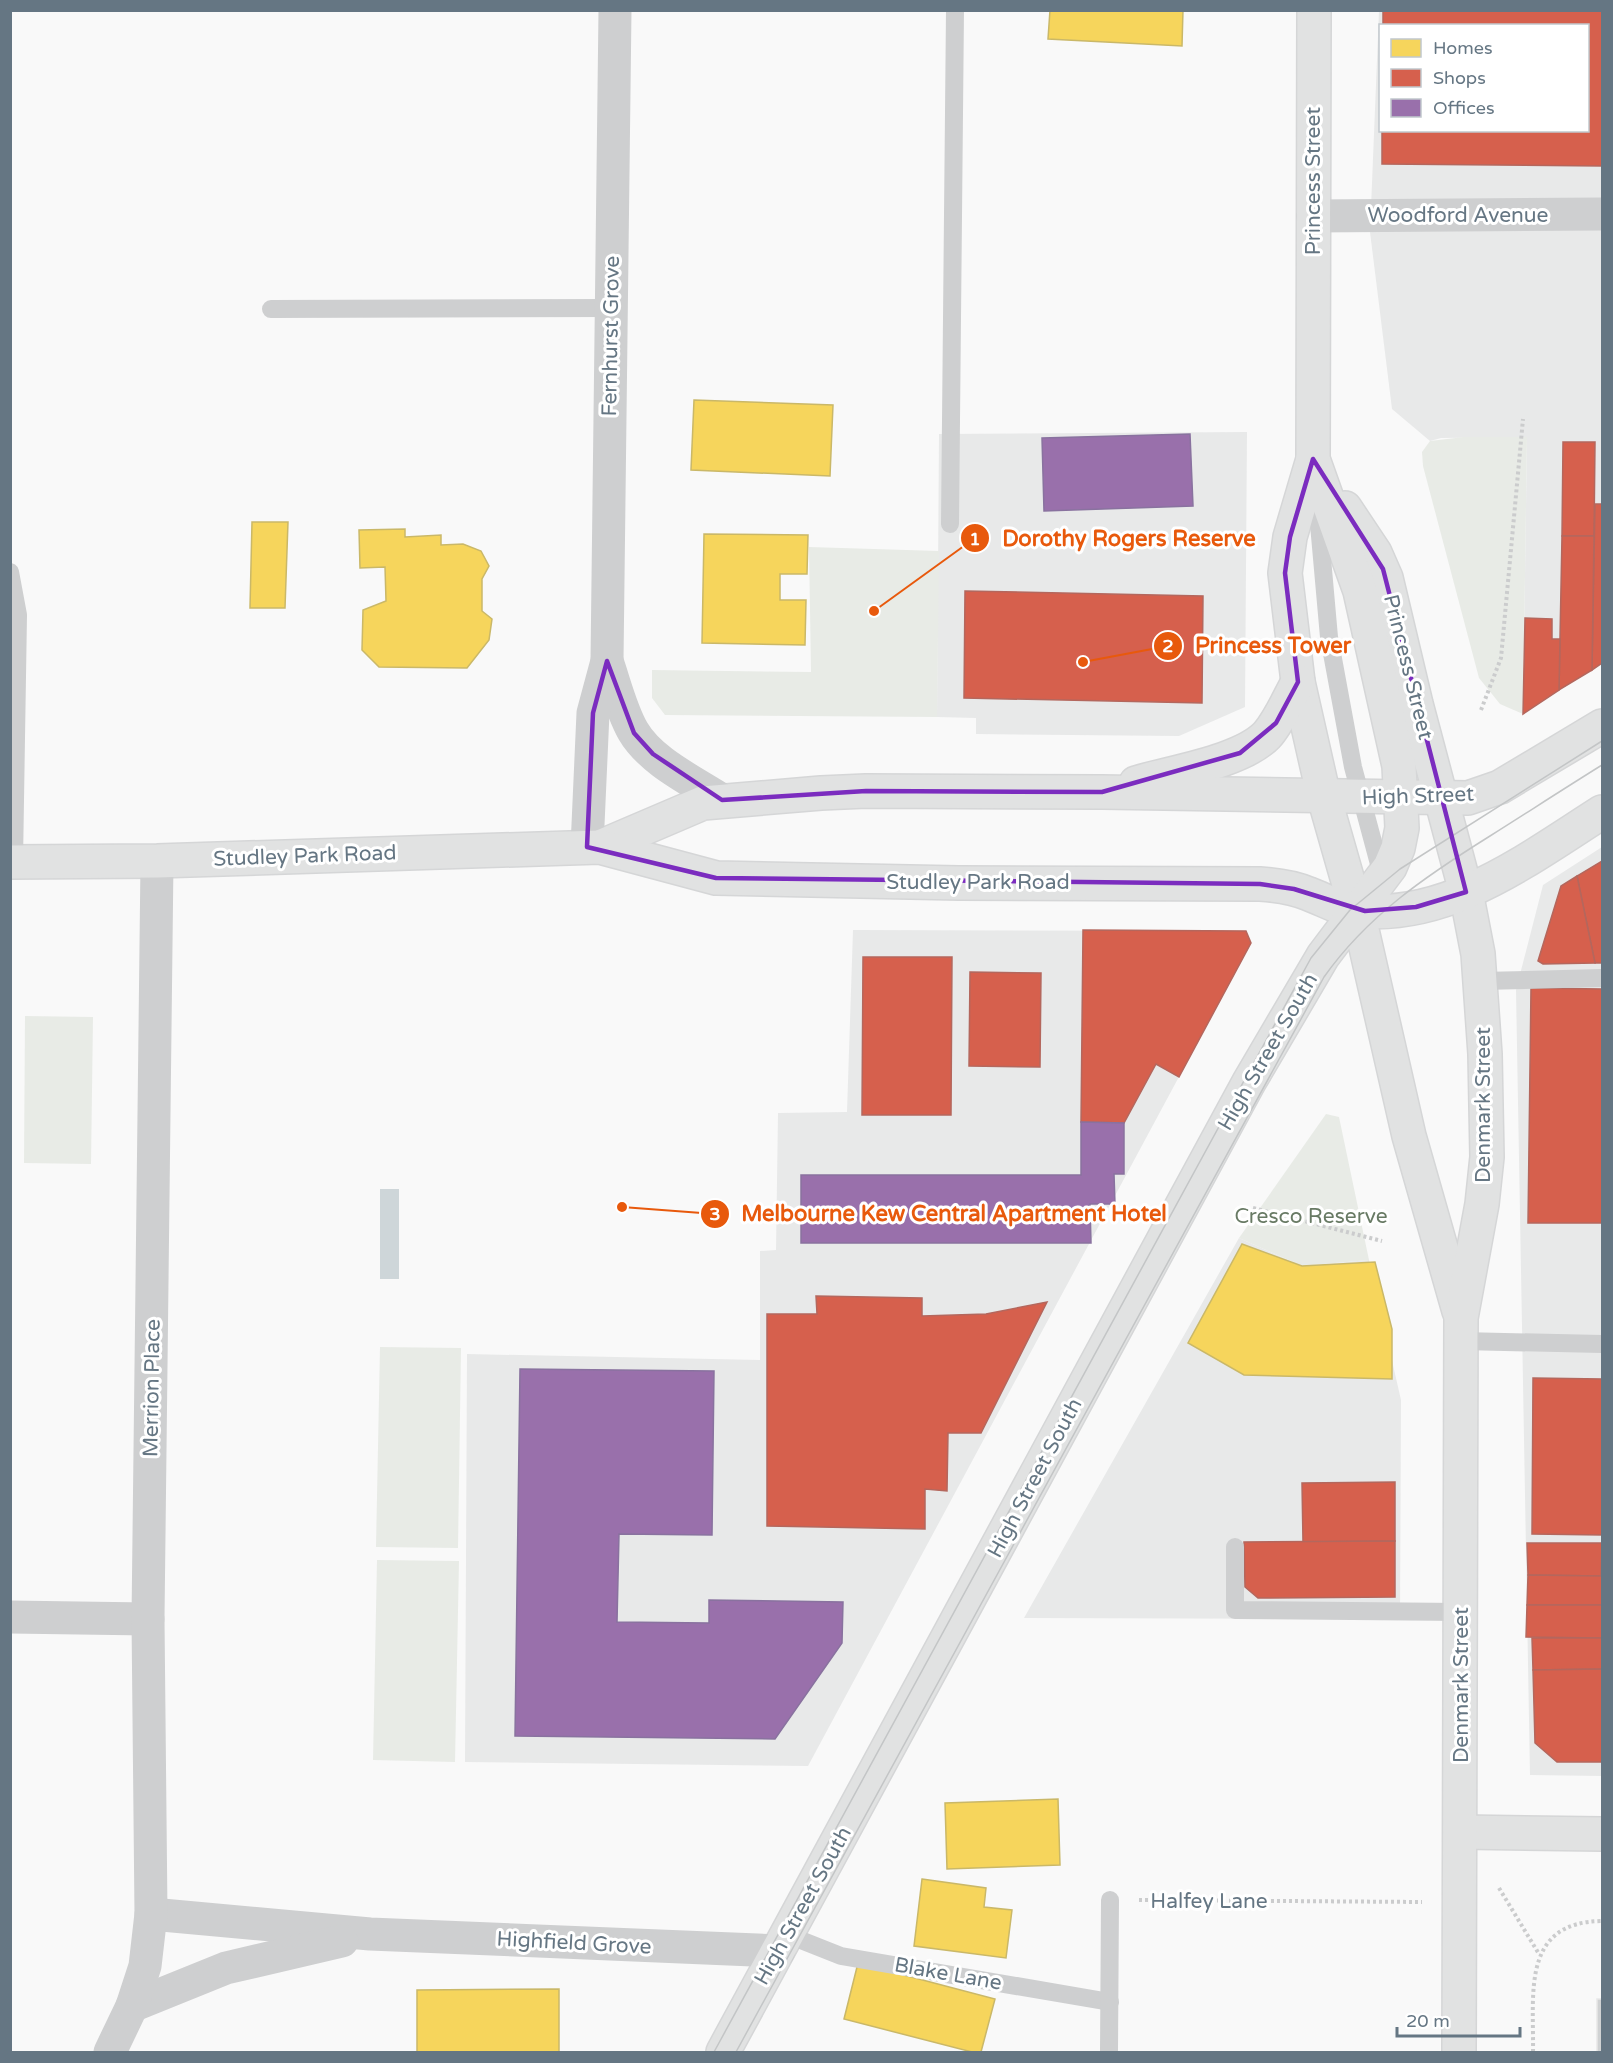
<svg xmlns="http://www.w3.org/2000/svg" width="1613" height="2063" font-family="'Varela Round',sans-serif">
<rect width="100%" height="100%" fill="#f9f9f9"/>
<!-- built -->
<g fill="#e8e9e9" fill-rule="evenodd">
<path d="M 1379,11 L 1602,11 L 1602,663 L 1523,714 L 1527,437 L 1441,438 L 1430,441 L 1392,409 L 1370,232 ZM 1380,26 L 1588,26 L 1588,130 L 1380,130 Z"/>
<path d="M 1247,432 L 1245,707 L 1179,736 L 976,734 L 976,718 L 937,717 L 939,434 Z"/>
<path d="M 1602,847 L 1602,1776 L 1530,1775 L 1516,990 L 1543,885 Z"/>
<path d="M 853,930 L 1246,931 L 1251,943 L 808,1766 L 465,1762 L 467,1354 L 760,1360 L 760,1251 L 776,1250 L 778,1113 L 847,1112 Z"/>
<path d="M 1239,1238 L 1302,1266 L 1369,1260 L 1401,1400 L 1400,1619 L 1024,1618 Z"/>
</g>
<!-- green -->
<g fill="#e8ebe6">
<path d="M 1464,437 L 1527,437 L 1523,714 L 1500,704 L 1479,678 L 1423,466 L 1422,452 L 1430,441 Z"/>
<path d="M 809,547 L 939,551 L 937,717 L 665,715 L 652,698 L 652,670 L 811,672 Z"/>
<path d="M 25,1016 L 93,1017 L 91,1164 L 24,1163 Z"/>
<path d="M 1326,1114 L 1339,1117 L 1369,1260 L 1302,1266 L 1239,1238 Z"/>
<path d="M 380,1347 L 461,1348 L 458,1548 L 376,1547 Z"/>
<path d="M 377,1560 L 459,1561 L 455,1762 L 373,1760 Z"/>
</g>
<!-- water -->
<rect fill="#ced6d9" x="380" y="1189" width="19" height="90"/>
<!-- homes -->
<g fill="#f6d55c" stroke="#cab868" stroke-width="1.5">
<path d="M 1050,10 L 1183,10 L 1182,46 L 1048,39 Z"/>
<path d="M 694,400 L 833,405 L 830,476 L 691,470 Z"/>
<path d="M 252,522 L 288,522 L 285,608 L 250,608 Z"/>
<path d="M 405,529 L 405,537 L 441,535 L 441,545 L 463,544 L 481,551 L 489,566 L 482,579 L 482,611 L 492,619 L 489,640 L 467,668 L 379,667 L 362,650 L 363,610 L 386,601 L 385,567 L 360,568 L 359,530 Z"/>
<path d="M 704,534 L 808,535 L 807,574 L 780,574 L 780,600 L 806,600 L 805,645 L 702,643 Z"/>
<path d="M 1242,1244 L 1302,1266 L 1375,1262 L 1392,1329 L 1392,1379 L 1244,1375 L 1188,1343 Z"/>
<path d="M 1058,1799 L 1060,1865 L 947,1869 L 945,1803 Z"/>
<path d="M 922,1879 L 986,1888 L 984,1907 L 1012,1910 L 1006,1958 L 914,1946 Z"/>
<path d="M 858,1963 L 995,1999 L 981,2052 L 972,2052 L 844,2019 Z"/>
<path d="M 559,1989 L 559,2052 L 417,2052 L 417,1990 Z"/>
</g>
<!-- shops -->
<g fill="#d6604d" stroke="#b4675d" stroke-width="1.5">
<path d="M 1383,10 L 1602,10 L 1602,166 L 1382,164 L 1382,130 L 1588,130 L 1588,26 L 1383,26 Z"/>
<path d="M 1563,442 L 1595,442 L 1594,536 L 1562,536 Z"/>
<path d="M 1595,504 L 1602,504 L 1602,663 L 1592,670 Z"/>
<path d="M 1562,536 L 1594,536 L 1592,670 L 1559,690 Z"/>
<path d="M 965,591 L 1203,596 L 1202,703 L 964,698 Z"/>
<path d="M 1525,618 L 1552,619 L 1552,639 L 1560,639 L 1559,690 L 1523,714 Z"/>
<path d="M 1602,861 L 1602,963 L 1595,963 L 1577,876 Z"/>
<path d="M 1577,876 L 1595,963 L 1543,964 L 1538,961 L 1561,886 Z"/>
<path d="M 1083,930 L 1246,931 L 1251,943 L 1179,1077 L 1156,1064 L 1124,1123 L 1081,1122 Z"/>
<path d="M 863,957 L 952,957 L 951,1115 L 862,1115 Z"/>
<path d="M 970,972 L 1041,973 L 1040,1067 L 969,1066 Z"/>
<path d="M 1531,988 L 1602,989 L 1602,1223 L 1528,1223 Z"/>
<path d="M 816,1296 L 922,1298 L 922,1316 L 986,1314 L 1047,1302 L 981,1433 L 948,1433 L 947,1491 L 925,1489 L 925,1529 L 767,1526 L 767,1314 L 817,1314 Z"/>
<path d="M 1533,1378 L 1602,1379 L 1602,1535 L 1532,1534 Z"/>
<path d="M 1395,1482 L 1395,1541 L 1303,1542 L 1302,1483 Z"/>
<path d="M 1395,1541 L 1395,1597 L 1258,1598 L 1245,1587 L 1244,1542 Z"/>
<path d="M 1527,1543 L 1602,1543 L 1601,1576 L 1528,1575 Z"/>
<path d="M 1528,1575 L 1602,1576 L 1602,1605 L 1527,1605 Z"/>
<path d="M 1527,1605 L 1602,1605 L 1602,1638 L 1526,1637 Z"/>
<path d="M 1532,1638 L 1602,1638 L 1602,1669 L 1533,1670 Z"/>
<path d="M 1602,1669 L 1602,1762 L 1557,1762 L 1535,1743 L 1533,1670 Z"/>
</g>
<!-- offices -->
<g fill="#9970ab" stroke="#89729f" stroke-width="1.5">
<path d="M 1190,434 L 1193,506 L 1044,511 L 1042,438 Z"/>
<path d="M 1081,1122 L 1124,1123 L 1124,1174 L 1114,1174 L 1115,1204 L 1090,1204 L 1091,1243 L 801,1243 L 801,1175 L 1081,1175 Z"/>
<path d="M 520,1369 L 714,1371 L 712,1535 L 619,1534 L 617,1622 L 709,1623 L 709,1600 L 843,1602 L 842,1643 L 775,1739 L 515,1736 Z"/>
</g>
<!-- building -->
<rect fill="#d0d2d3" stroke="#e8e8e8" stroke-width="1.5" x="1597" y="1999" width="5" height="53"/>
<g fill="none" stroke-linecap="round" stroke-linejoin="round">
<!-- secondary casing -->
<g stroke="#d5d6d7" stroke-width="36">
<path id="secondary" d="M 1461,1832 L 1602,1834"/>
</g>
<!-- primary casing -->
<g stroke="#d5d6d7" stroke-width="36">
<g id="primary">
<path d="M 1313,459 L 1290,537 L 1285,573 L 1298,682 L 1324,797 L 1362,930 L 1409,1136 L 1459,1311"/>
<path d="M 1345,508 L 1375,553 L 1386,578 L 1416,704 L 1466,892 L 1478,954 L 1485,1054 L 1487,1157 L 1482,1204 L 1461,1318 L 1459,2052"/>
<path d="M 1136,783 C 1172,772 1241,762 1267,735 C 1280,720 1288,700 1298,682"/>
<path d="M 600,847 L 703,803 L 821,793 L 866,791 L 1102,792 L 1468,798 L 1500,787 L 1602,726"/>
<path d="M 10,862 L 157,861 L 600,847 L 716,878 L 959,883 L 1260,884 C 1277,885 1293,887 1309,894 C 1323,899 1337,908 1352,910 C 1445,923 1528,859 1602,812"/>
<path d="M 723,2052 L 1249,1082 L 1323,956 L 1390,867 L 1398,848 L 1402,828 L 1399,766 L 1360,591 L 1313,459 L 1314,10"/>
</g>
</g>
<!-- path -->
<g stroke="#cbcccd" stroke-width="4" stroke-dasharray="3 3" stroke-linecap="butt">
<path d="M 1481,710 L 1501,658 L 1523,419"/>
<path d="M 1253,1208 L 1382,1241"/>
<path d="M 1499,1888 L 1539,1954"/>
<path d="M 1139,1900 L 1422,1902"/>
<path d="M 1533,2052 C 1534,1993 1521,1922 1602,1921"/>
</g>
<!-- lane -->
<g stroke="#cecfd0" stroke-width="18">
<path d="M 271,309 L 612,308"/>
<path d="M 1317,502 L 1329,637 L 1353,767 L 1383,879"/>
<path d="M 950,524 L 955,10"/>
<path d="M 10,572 L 18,615 L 14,862"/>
<path d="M 1481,981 L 1602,978"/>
<path d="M 1461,1341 L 1602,1344"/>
<path d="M 1235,1547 L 1235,1610 L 1461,1612"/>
<path d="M 788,1935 L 841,1956 L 1110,2002"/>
<path d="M 1109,2052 L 1110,1900"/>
</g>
<!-- street -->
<g stroke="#cecfd0" stroke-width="33">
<path d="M 1313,216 L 1602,214"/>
<path d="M 607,661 C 615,684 621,710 633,731 C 651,762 693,781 722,800"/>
<path d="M 587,847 L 593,713 L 607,661 L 615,10"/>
<path d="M 10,1617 L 148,1619"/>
<path d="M 151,1914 L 370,1934 L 779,1951"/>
<path d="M 132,2006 L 226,1968 L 342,1941"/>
<path d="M 110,2052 L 132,2006 L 145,1966 L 151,1914 L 148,1619 L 157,861"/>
</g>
<!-- secondary -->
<use href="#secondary" stroke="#e1e2e2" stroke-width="33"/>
<!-- primary -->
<use href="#primary" stroke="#e1e2e2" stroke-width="33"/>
<!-- tram -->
<g stroke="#c3c5c6" stroke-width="1.5">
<path d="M 714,2052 L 1311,958 L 1350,910 L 1400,869 L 1602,741"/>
<path d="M 736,2052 L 1324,977 C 1368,915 1426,876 1490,836 C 1528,812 1565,788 1602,765"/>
</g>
</g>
<!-- marked area -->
<path fill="none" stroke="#7b2cbf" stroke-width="4.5" stroke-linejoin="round" d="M 1313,459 L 1383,569 L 1466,892 L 1416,907 L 1365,911 L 1294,889 L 1260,884 L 716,878 L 587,847 L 593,713 L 607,661 L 634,733 L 653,754 L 722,800 L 866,791 L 1102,792 L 1240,753 L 1276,723 L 1298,682 L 1285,573 L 1290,537 Z"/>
<g text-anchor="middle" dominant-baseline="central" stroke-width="6" stroke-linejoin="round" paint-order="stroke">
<!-- street labels -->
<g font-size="21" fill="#657683" stroke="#fff">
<text transform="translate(1313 181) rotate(-90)">Princess Street</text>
<text x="1458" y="215">Woodford Avenue</text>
<text transform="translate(611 336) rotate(-89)">Fernhurst Grove</text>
<text transform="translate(1408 667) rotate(76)">Princess Street</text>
<text transform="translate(1418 796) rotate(-2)">High Street</text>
<text transform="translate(305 856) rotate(-2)">Studley Park Road</text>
<text x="978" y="882">Studley Park Road</text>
<text transform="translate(1268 1052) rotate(-60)">High Street South</text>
<text transform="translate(1483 1105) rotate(-90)">Denmark Street</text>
<text transform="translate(152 1388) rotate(-89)">Merrion Place</text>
<text transform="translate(1035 1478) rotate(-62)">High Street South</text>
<text transform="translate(1461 1685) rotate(-90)">Denmark Street</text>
<text x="1209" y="1901">Halfey Lane</text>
<text transform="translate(803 1906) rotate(-61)">High Street South</text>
<text transform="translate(574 1943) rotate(3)">Highfield Grove</text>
<text transform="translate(948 1974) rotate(10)">Blake Lane</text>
</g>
<!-- park labels -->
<g font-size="21" fill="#687a64" stroke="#fff">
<text x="1311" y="1216">Cresco Reserve</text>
</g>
</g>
<!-- callouts -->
<path fill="none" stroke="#e8590c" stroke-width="2" d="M874 611L975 538M1083 662L1168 646M622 1207L715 1214"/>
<g fill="#e8590c" stroke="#fff" stroke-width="2">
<circle cx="874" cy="611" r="6"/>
<circle cx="1083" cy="662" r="6"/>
<circle cx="622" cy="1207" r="6"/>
<circle cx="975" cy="538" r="15"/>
<circle cx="1168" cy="646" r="15"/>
<circle cx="715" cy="1214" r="15"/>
</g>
<g font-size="18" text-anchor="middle" font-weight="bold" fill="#fff">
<text x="975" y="545">1</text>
<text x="1168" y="652">2</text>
<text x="715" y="1220">3</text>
</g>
<g font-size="22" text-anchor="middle" font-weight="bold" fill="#e8590c" stroke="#fff" stroke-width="6" stroke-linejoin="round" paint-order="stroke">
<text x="1129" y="546">Dorothy Rogers Reserve</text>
<text x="1273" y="653">Princess Tower</text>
<text x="954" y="1221">Melbourne Kew Central Apartment Hotel</text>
</g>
<!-- border -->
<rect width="1613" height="2063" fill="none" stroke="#657683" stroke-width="24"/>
<!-- legend -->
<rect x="1379" y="24" width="210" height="108" fill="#ffffff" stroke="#c1c8cd" stroke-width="1.5"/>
<rect x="1391" y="39" width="30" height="18" fill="#f6d55c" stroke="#c1c8cd" stroke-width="1.5"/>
<text x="1433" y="54" font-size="18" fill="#657683">Homes</text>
<rect x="1391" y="69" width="30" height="18" fill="#d6604d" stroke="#c1c8cd" stroke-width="1.5"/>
<text x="1433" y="84" font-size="18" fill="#657683">Shops</text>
<rect x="1391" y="99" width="30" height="18" fill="#9970ab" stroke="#c1c8cd" stroke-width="1.5"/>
<text x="1433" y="114" font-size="18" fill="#657683">Offices</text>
<!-- scale -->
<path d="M1397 2027v9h123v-9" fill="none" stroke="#657683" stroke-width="3"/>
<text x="1406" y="2027" font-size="18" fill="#657683" stroke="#ffffff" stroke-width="4.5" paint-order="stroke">20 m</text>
</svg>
